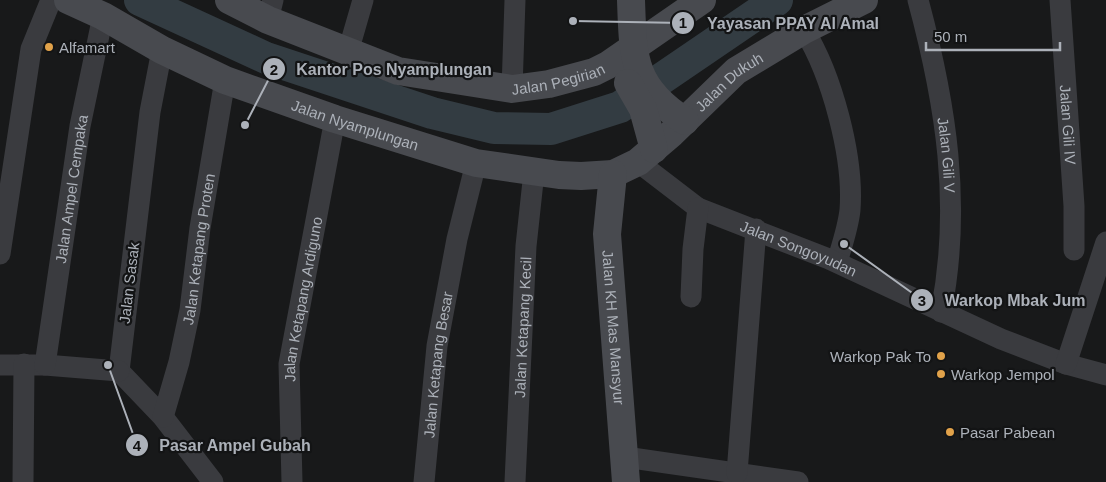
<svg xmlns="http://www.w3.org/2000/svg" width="1106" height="482" font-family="Arial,sans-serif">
<rect width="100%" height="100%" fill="#18191a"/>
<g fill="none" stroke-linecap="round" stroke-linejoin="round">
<!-- river -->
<path stroke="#333c42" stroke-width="32" d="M 140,0 L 266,58 L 432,113 L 494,128 L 551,129 L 620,107 L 777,0"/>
<!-- street -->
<g stroke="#3a3b3f" stroke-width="21">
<path id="s1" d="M 918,0 C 946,104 962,205 941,312"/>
<path id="s2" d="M 1060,0 L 1074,206 L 1074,250"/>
<path d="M 268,20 L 273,0"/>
<path d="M 804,30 C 832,75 854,157 850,210 C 848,228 842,245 837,262"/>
<path d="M 162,50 L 150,112 L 119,371 L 163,417 L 213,482"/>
<path d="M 348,52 L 363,0"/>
<path d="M 512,89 L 515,0"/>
<path id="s3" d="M 638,162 L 698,208 L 829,259 L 1001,339 L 1066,364 L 1106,375"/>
<path d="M 0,254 L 31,49 L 51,0"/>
<path d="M 691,297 L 693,249 L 698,208"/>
<path d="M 1066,364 L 1106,242"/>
<path d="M 0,365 L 45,365 L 119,371"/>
<path id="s4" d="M 45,365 L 80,126 L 103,16"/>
<path id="s5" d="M 163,417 L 179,362 L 190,310 L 200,228 L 225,80"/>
<path d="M 625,457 L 798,482"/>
<path d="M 737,473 L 756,229"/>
<path d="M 23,482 L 24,364"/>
<path id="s6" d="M 292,482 L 289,364 L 335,119"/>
<path id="s7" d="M 424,482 L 437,346 L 457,239 L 476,163"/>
<path id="s8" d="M 515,482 L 526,246 L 534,172"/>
</g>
<!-- secondary -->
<g stroke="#484a4f" stroke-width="28">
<path id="s9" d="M 68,0 L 103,16 L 162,50 L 225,80 L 335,119 L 476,163 L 559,175 L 581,176 L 613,174 L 638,162 L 672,133 L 736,71 L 804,30 L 864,0"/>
<path id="s10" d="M 229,0 L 268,20 L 398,71 L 512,89 L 549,84 L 594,72 L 608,65 L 702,0"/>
<path d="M 631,0 C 633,57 632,87 685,121"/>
<path d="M 628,83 L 643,109 L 654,149"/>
<path id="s11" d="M 613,174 L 607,234 L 626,482"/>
</g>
</g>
<!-- markers -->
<g fill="#e1a24a" stroke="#131415" stroke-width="2">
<circle cx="49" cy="47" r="5"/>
<circle cx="941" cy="356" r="5"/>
<circle cx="941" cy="374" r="5"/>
<circle cx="950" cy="432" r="5"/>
</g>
<g text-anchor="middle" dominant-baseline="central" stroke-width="4.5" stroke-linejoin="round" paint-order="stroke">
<!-- poi labels -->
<g font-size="15" fill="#acb1b9" stroke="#131415" text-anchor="start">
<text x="59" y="47">Alfamart</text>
<text x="931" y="356" text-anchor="end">Warkop Pak To</text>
<text x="951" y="374">Warkop Jempol</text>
<text x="960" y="432">Pasar Pabean</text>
</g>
<!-- street labels -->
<g font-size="15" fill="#acb1b9" stroke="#131415">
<text stroke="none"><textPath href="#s10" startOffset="346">Jalan Pegirian</textPath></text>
<text stroke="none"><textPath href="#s9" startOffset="728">Jalan Dukuh</textPath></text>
<text stroke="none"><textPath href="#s9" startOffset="314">Jalan Nyamplungan</textPath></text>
<text stroke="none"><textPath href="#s2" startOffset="125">Jalan Gili IV</textPath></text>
<text stroke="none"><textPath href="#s1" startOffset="158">Jalan Gili V</textPath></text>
<text stroke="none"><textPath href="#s4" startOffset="178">Jalan Ampel Cempaka</textPath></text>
<text stroke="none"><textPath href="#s3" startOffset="184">Jalan Songoyudan</textPath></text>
<text stroke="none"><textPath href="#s5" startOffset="172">Jalan Ketapang Proten</textPath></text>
<text transform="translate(129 283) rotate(-83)">Jalan Sasak</text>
<text stroke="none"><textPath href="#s6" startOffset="184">Jalan Ketapang Ardiguno</textPath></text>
<text stroke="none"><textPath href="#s8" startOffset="155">Jalan Ketapang Kecil</textPath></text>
<text stroke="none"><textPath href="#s11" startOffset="154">Jalan KH Mas Mansyur</textPath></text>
<text stroke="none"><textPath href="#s7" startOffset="118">Jalan Ketapang Besar</textPath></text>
</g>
</g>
<!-- callouts -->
<path fill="none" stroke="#acb1b9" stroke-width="2" d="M573 21L683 23M245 125L274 69M844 244L922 300M108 365L137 445"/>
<g fill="#acb1b9" stroke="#131415" stroke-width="2">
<circle cx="573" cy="21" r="5"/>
<circle cx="245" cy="125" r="5"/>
<circle cx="844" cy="244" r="5"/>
<circle cx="108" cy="365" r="5"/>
<circle cx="683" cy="23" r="12"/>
<circle cx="274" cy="69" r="12"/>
<circle cx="922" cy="300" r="12"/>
<circle cx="137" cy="445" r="12"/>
</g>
<g font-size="15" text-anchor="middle" font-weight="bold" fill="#111">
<text x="683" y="28">1</text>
<text x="274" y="75">2</text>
<text x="922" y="306">3</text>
<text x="137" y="451">4</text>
</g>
<g font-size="16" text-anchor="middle" font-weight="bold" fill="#acb1b9" stroke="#131415" stroke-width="4.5" stroke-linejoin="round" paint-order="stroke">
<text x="793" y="29">Yayasan PPAY Al Amal</text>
<text x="394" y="75">Kantor Pos Nyamplungan</text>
<text x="1015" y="306">Warkop Mbak Jum</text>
<text x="235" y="451">Pasar Ampel Gubah</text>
</g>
<!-- scale -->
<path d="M926 42v8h134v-8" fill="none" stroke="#acb1b9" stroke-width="2.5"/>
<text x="934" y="42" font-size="15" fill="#acb1b9" stroke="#131415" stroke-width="4" paint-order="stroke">50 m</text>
</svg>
